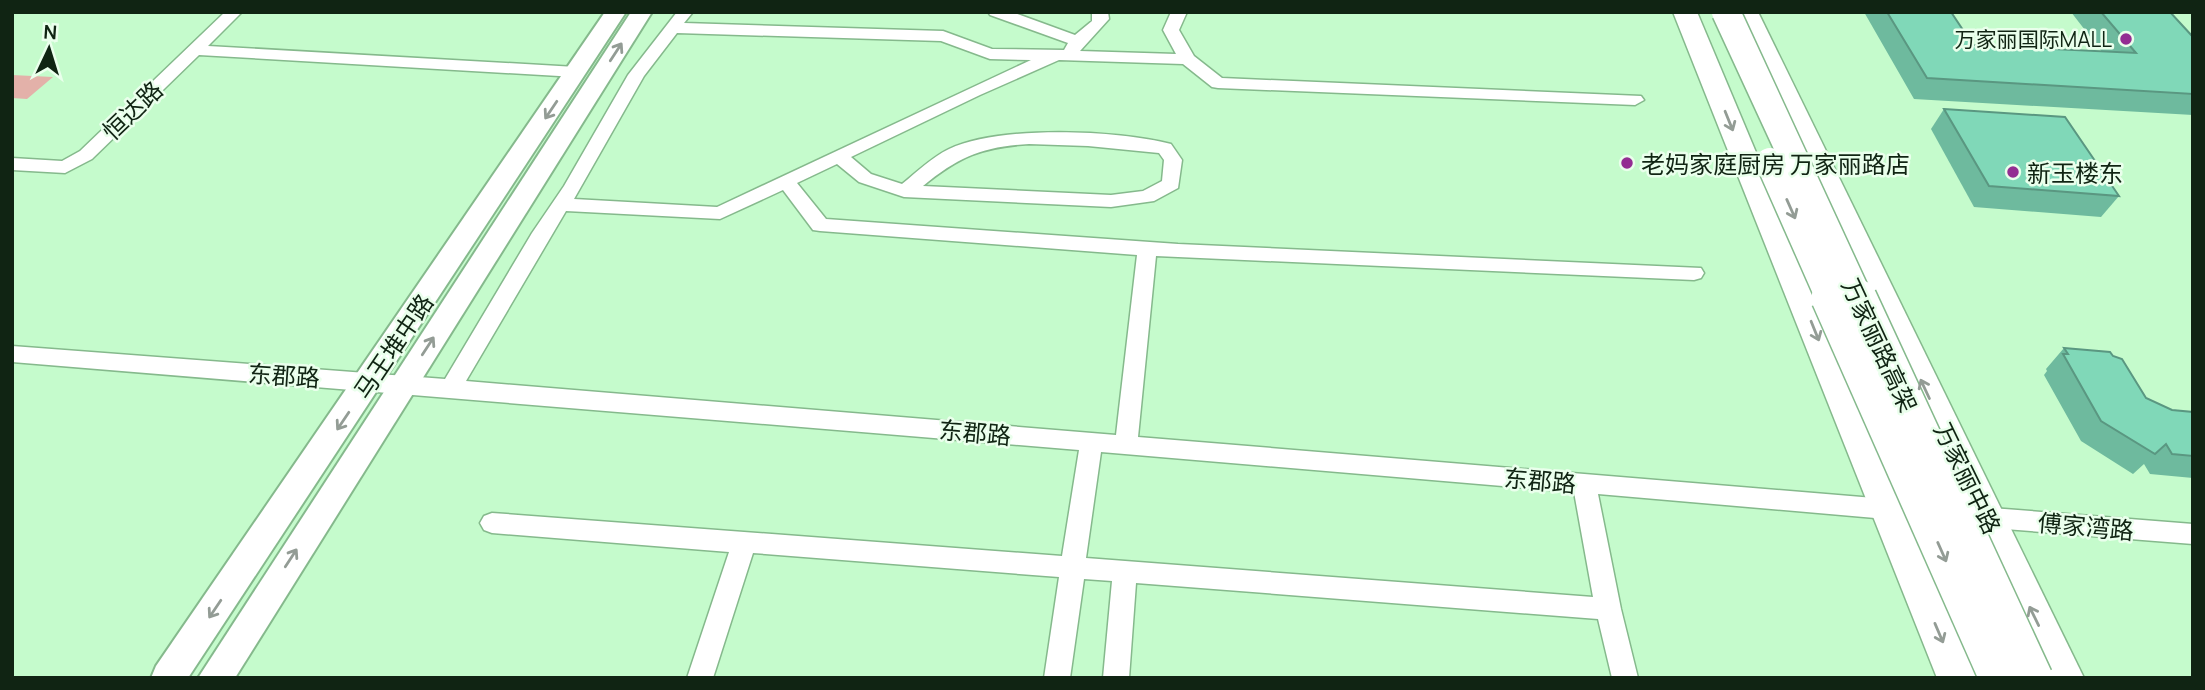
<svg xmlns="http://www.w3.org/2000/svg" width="2205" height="690" font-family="Manrope,'Noto Sans SC',sans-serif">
<rect width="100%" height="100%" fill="#c5fbcc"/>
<!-- green -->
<path fill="#e3b1a9" d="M 12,75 L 53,77 L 27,99 L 12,98 Z"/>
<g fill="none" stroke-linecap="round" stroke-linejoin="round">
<!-- minor casing -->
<g stroke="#85b98c" stroke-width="3">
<g id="minor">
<path d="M 225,12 L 242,12 L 208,46 L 576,67 L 584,72 L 576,77 L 199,55 L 92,159 L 65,173 L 12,170 L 12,158 L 62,161 L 80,151 Z"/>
<path d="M 677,12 L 693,12 L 684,23 L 943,31 L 992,49 L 1064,50 L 1068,43 L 990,15 L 988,12 L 1012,12 L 1075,35 L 1092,21 L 1092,12 L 1108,12 L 1109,19 L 1080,51 L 1176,54 L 1163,30 L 1171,12 L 1187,12 L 1179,30 L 1194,56 L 1222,78 L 1641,96 L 1644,100 L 1635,105 L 1218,88 L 1212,87 L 1183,64 L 1059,60 L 980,95 L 851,157 L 871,174 L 902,184 C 917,172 932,157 949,149 C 1000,125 1117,130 1171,144 L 1182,160 L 1178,188 L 1154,201 L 1111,207 L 904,197 L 859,182 L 837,164 L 797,183 L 826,219 L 1178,244 L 1701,268 L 1704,273 L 1701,278 L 1694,280 L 1156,256 L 1138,437 L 1898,500 L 1906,503 L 1910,510 L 1906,517 L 1898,520 L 1598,494 L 1621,609 L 1638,678 L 1612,678 L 1598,619 L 1136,583 L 1129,678 L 1103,678 L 1112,581 L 1084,579 L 1070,678 L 1044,678 L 1059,577 L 753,553 L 713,678 L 687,678 L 729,552 L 492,533 L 484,530 L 480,523 L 484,516 L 492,513 L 1062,556 L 1079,450 L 12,362 L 12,346 L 445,379 L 532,233 L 564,186 L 628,75 ZM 677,33 L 941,41 L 990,59 L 1031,60 L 717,207 L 574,199 L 644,76 ZM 1029,144 L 1088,146 L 1159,153 L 1164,160 L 1162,181 L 1143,191 L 1111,195 L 923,186 C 960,156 982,147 1029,144 ZM 783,190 L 813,230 L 820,231 L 1137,255 L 1116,435 L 466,381 L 566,211 L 720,219 ZM 1101,452 L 1574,492 L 1593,597 L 1086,558 Z"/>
<path d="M 1979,507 L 2193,524 L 2193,544 L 1979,527 L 1971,524 L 1967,517 L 1971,510 Z"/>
</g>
</g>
<!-- secondary casing -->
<g stroke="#85b98c" stroke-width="4">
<g id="secondary">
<path d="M 605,12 L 626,12 L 188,678 L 151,678 L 156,666 Z"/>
<path d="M 631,12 L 652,12 L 235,678 L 198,678 Z"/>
</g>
</g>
<!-- primary casing -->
<g stroke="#85b98c" stroke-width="3">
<g id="primary">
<path d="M 1673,12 L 1697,12 L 1977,678 L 1937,678 Z"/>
<path d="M 1734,12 L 1758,12 L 2084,678 L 2044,678 Z"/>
</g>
</g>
<!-- minor -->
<use href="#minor" fill="#fff" fill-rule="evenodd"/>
<!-- secondary -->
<use href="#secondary" fill="#fff" fill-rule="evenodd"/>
<!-- primary -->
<use href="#primary" fill="#fff" fill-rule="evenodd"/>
<!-- trunk-bridge-far1 casing -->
<g stroke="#85b98c" stroke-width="31" stroke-linecap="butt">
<g id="trunk-bridge-far1">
<path d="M 1726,12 L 1859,300"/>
<path d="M 1770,162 L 1831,300"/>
</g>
</g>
<!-- trunk-bridge casing -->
<g stroke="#85b98c" stroke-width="40" stroke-linecap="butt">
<g id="trunk-bridge">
<path d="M 1830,298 L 1998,678"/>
<path d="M 1858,298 L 2034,678"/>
</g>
</g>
<!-- trunk-bridge-far1 -->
<use href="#trunk-bridge-far1" stroke="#fff" stroke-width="28"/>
<!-- trunk-bridge -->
<use href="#trunk-bridge" stroke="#fff" stroke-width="37"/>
</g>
<!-- wall -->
<g fill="#6eba9e">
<path d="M 1864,12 L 1951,12 L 1973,45 L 2102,52 L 2071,12 L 2170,12 L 2193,37 L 2193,115 L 1914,99 Z"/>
<path d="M 1944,109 L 2119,196 L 2101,217 L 1974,207 L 1931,129 Z"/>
<path d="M 2064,348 L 2113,356 L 2146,398 L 2172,410 L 2193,412 L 2193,478 L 2150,474 L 2144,464 L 2133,474 L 2081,441 L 2044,375 L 2047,371 L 2046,369 Z"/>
</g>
<!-- building -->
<g fill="#80d8b8" stroke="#5a9781" stroke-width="2">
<path d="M 1887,12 L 1951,12 L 1973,45 L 2136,53 L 2101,12 L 2170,12 L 2193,37 L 2193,94 L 1927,78 Z"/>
<path d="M 1944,109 L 2065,117 L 2119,196 L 1989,186 Z"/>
<path d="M 2064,348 L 2110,352 L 2113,356 L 2122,359 L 2146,398 L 2172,410 L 2193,412 L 2193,456 L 2172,454 L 2166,444 L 2155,454 L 2101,421 L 2063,354 L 2068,354 Z"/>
</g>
<!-- one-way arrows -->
<defs><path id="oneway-shaft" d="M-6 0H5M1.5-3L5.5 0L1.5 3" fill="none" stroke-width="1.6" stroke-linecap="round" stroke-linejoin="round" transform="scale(1.75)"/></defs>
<g stroke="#939c95">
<use href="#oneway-shaft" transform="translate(616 52) rotate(-57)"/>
<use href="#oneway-shaft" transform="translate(551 110) rotate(124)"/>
<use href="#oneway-shaft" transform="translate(1729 121) rotate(68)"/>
<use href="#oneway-shaft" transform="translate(1791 209) rotate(66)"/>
<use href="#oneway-shaft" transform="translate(1815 331) rotate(68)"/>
<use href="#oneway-shaft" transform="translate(428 346) rotate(-57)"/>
<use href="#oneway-shaft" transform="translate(1925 389) rotate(-115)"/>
<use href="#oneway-shaft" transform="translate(343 421) rotate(124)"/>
<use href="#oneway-shaft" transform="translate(1942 552) rotate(66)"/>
<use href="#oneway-shaft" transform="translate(291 558) rotate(-57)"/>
<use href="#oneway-shaft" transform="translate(215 609) rotate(124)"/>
<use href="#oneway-shaft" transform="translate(2034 616) rotate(-116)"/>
<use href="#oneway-shaft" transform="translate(1939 633) rotate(67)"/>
</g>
<!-- markers -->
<g fill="#932d92" stroke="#eaffec" stroke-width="2.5">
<circle cx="2126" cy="39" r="7"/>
<circle cx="1627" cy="163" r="7"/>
<circle cx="2013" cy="172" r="7"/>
</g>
<g text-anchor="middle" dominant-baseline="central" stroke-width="5" stroke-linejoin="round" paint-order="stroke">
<!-- far-poi labels -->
<g font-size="21" fill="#102413" stroke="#eaffec" text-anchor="end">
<text x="2112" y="39">万家丽国际MALL</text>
</g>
<!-- street labels -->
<g font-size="24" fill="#102413" stroke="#eaffec">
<text transform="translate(132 110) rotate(-44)">恒达路</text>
<text transform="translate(1880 345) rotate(65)">万家丽路高架</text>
<text transform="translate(393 346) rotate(-56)">马王堆中路</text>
<text transform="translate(284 375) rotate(4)">东郡路</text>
<text transform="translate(975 432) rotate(5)">东郡路</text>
<text transform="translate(1968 478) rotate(64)">万家丽中路</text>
<text transform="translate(1540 480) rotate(5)">东郡路</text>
<text transform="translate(2086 526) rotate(5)">傅家湾路</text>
</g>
<!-- poi labels -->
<g font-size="24" fill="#102413" stroke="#eaffec" text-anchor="start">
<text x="1641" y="163">老妈家庭厨房 万家丽路店</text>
<text x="2027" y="172">新玉楼东</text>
</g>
</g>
<!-- border -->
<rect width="2205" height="690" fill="none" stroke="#102413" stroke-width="28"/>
<!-- north arrow -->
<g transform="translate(49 49) rotate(4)" stroke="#eaffec" stroke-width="5" paint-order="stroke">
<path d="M0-5L12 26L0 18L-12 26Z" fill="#102413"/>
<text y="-10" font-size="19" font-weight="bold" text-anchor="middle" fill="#102413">N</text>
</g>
</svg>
